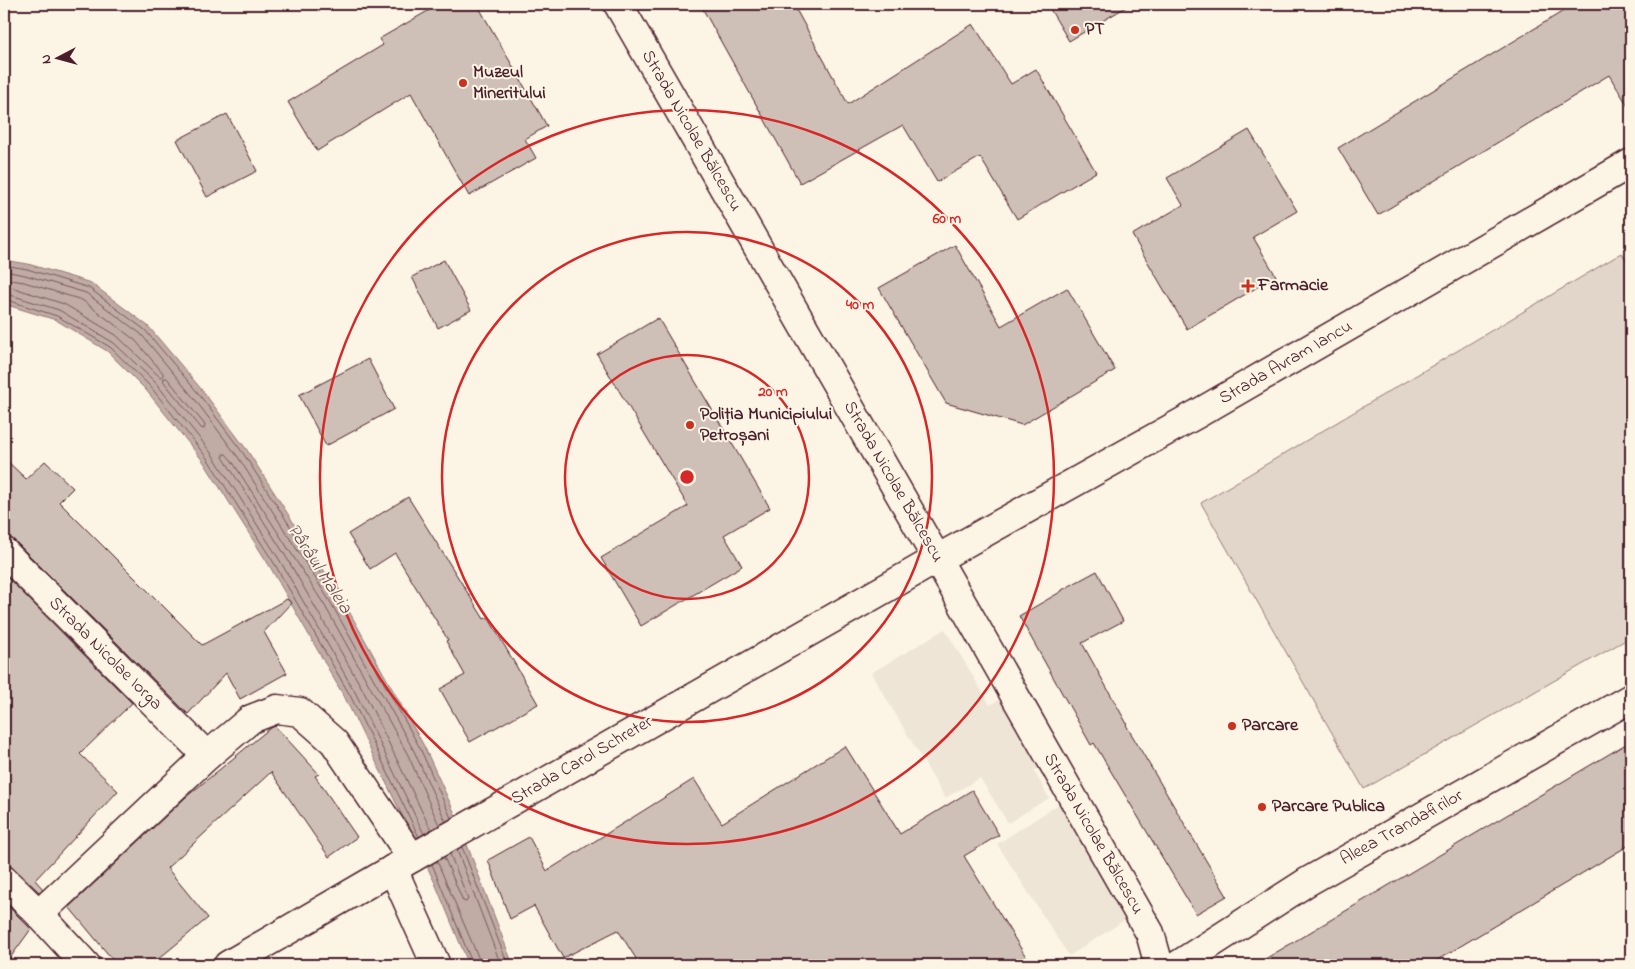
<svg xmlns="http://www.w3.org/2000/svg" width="1635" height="969" font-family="'Indie Flower',sans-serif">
<rect width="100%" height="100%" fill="#fcf5e5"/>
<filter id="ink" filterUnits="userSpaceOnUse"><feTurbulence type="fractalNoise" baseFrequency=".02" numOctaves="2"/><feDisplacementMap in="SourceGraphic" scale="10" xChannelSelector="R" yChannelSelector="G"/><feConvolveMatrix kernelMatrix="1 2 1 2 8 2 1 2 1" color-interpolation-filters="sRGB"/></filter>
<g filter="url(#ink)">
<!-- built -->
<g fill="#eee5d7">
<path d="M 945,629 L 990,705 L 1005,696 L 1045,763 L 1034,771 L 1049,798 L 1008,823 L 980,778 L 945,798 L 871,673 Z"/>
<path d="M 1059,804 L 1131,916 L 1069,956 L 997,844 Z"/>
</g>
<!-- green -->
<path fill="#e2d5ca" stroke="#967a7a" d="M 1622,253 L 1631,269 L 1631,637 L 1364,789 L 1201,503 Z"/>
<!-- water -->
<path fill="#c0aca5" stroke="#917474" d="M 4,260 L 28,264 L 91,283 L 148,326 L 202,390 L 247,450 L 341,597 L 424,746 L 456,816 L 513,965 L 469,965 L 435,883 L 346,700 L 269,565 L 203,461 L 146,390 L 107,351 L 56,320 L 4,304 Z"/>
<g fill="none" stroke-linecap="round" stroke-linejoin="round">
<!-- shore -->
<g stroke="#79575c" stroke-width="1">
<path d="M 4,265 L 27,269 L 89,288 L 145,330 L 198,393 L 243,453 L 337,599 L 420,748 L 451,818"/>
<path d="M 4,271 L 25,275 L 86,293 L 141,334 L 193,397 L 238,457 L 331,603 L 414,751 L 446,822"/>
<path d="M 4,279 L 24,282 L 82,300 L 135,340 L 163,373 L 163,376 L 160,377 L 116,335 L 64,304 L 11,287 L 4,286"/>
<path d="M 4,293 L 59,310 L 114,343 L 155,382 L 212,454 L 279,559 L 356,694 L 424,834"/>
<path d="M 4,299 L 57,316 L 110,347 L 150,386 L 207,458 L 274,563 L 351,697 L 419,837"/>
<path d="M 164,378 L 167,378 L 205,425 L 204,429 L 201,428 L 164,382 Z"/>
<path d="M 431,830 L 363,690 L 285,555 L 223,457 L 223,454 L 226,454 L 232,461 L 325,606 L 408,755 L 439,825"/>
<path d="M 462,847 L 508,965"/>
<path d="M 457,850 L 501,965"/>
<path d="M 444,857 L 463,901 L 466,902 L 468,899 L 450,854"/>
<path d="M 437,861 L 479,959 L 479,965"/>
<path d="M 432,864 L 473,965"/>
</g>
</g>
<!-- building -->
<g fill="#cfc0b7" stroke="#4a1f2b">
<path d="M 440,4 L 477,4 L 547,126 L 525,139 L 536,158 L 469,196 L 411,93 L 317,151 L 288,102 L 383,45 L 379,39 Z"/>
<path d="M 700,4 L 793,4 L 848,104 L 973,24 L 1011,84 L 1036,69 L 1096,172 L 1017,219 L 980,157 L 937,182 L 903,125 L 800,183 Z"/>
<path d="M 1047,4 L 1131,4 L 1069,41 Z"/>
<path d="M 1575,4 L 1631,4 L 1631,111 L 1609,75 L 1378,215 L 1338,148 Z"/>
<path d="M 227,114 L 257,171 L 207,197 L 177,140 Z"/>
<path d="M 1249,130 L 1297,211 L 1253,237 L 1276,276 L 1187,329 L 1132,235 L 1183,205 L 1167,178 Z"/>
<path d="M 955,245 L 1001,326 L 1067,288 L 1115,370 L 1022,425 L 946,403 L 879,288 Z"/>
<path d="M 444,260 L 471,310 L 438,328 L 412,277 Z"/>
<path d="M 658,318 L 770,508 L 724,535 L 742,566 L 641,626 L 601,558 L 688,506 L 597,354 Z"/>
<path d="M 368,359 L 394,409 L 326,446 L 299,395 Z"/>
<path d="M 4,458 L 26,479 L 45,461 L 73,488 L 59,502 L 202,645 L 287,599 L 291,603 L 264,632 L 287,673 L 240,699 L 226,673 L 188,714 L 15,541 L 4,532 Z"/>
<path d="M 408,497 L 484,619 L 488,617 L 538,704 L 470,742 L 440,689 L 465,675 L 446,641 L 448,640 L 395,553 L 370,569 L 348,534 Z"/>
<path d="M 1097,571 L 1123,621 L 1082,643 L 1127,724 L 1126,725 L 1227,896 L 1196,914 L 1094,743 L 1091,745 L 1019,616 L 1062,591 L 1062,590 Z"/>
<path d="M 4,574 L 132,703 L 80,754 L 118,791 L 35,880 L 43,889 L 39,892 L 15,869 L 8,865 L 4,865 Z"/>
<path d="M 275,726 L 319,774 L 315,776 L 357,837 L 329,857 L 271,772 L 167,868 L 208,918 L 151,965 L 117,965 L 69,907 L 186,797 L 269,729 Z"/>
<path d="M 1631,741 L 1631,844 L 1429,965 L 1255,965 Z"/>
<path d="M 845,746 L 900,834 L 972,790 L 999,835 L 964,856 L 1031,965 L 640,965 L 618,930 L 563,958 L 534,906 L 510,919 L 488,860 L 529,837 L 547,871 L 694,779 L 722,823 Z"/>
<path d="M 4,902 L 31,929 L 5,965 L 4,965 Z"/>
</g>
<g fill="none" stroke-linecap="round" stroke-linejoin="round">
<!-- pedestrian casing -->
<g stroke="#4a1f2b" stroke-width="31">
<path id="pedestrian" d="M 937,559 L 1150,933 L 1159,965"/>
</g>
<!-- minor casing -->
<g stroke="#4a1f2b" stroke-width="31">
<g id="minor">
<path d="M 618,4 L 937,559"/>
<path d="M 4,552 L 207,756 L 39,914"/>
<path d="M 207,756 L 251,719 L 277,709 L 300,712 L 334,742 L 412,858"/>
<path d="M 393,869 L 436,965"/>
<path d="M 1178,965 L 1307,882 L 1631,698"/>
</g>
</g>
<!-- tertiary casing -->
<g stroke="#4a1f2b" stroke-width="31">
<g id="tertiary">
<path d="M 4,880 L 39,914 L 86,965"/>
<path d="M 228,965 L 412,858 L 937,559 L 1197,414 L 1631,163"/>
</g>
</g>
<!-- pedestrian -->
<use href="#pedestrian" stroke="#fcf5e5" stroke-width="28"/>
<!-- minor -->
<use href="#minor" stroke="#fcf5e5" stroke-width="28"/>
<!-- tertiary -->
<use href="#tertiary" stroke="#fcf5e5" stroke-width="28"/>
</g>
</g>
<!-- distance rings -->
<g fill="none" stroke="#d62828" stroke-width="2.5">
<circle cx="687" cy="477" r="122"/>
<circle cx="687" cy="477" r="245"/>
<circle cx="687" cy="477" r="367"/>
</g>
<!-- markers -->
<g fill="#c8321e" stroke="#fcf5e5" stroke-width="2">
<circle cx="1075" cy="30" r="5"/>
<circle cx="463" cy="83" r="5"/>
<path d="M1245.5 278.5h5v5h5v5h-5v5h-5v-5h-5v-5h5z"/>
<circle cx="690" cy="425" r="5"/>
<circle cx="1232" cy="726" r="5"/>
<circle cx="1262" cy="807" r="5"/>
</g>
<g text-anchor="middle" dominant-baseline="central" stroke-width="4" stroke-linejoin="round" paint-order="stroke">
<!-- poi labels -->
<g font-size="18" font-weight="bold" fill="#4a1f2b" stroke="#fcf5e5" text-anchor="start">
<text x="1085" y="30">PT</text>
<text x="473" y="73">Muzeul<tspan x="473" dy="21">Mineritului</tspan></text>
<text x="1258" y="286">Farmacie</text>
<text x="700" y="415">Poliția Municipiului<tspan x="700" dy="21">Petroșani</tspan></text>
<text x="1242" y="726">Parcare</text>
<text x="1272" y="807">Parcare Publica</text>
</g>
<!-- street labels -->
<g font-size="18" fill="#4a1f2b" stroke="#fcf5e5">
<text transform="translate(691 131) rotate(60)">Strada Nicolae Bălcescu</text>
<text transform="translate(1286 363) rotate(-30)">Strada Avram Iancu</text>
<text transform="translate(893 482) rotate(60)">Strada Nicolae Bălcescu</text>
<text transform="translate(105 654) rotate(45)">Strada Nicolae Iorga</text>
<text transform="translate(582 761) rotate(-30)">Strada Carol Schreter</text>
<text transform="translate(1402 828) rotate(-29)">Aleea Trandafirilor</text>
<text transform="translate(1093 834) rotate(60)">Strada Nicolae Bălcescu</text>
</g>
<!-- water labels -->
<g font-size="19" font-style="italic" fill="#6d4950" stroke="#fcf5e5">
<text transform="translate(319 569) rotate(57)">Pârâul Maleia</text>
</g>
</g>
<circle cx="687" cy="477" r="8" fill="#d62828" stroke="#fcf5e5" stroke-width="2.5"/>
<g font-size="15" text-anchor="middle" font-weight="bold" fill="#d62828" stroke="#fcf5e5" stroke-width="4" stroke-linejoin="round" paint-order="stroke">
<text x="947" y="223">60 m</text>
<text x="860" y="309">40 m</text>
<text x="773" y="396">20 m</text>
</g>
<!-- margin -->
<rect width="1635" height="969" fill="none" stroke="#fcf5e5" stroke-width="20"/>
<rect x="10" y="10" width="1615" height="949" fill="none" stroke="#4a1f2b" stroke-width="2" filter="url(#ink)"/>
<!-- north arrow -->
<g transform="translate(58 58) rotate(264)" stroke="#fcf5e5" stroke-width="4" paint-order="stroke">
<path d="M0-4L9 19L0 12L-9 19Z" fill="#4a1f2b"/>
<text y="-8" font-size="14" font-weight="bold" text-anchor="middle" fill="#4a1f2b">N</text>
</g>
</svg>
